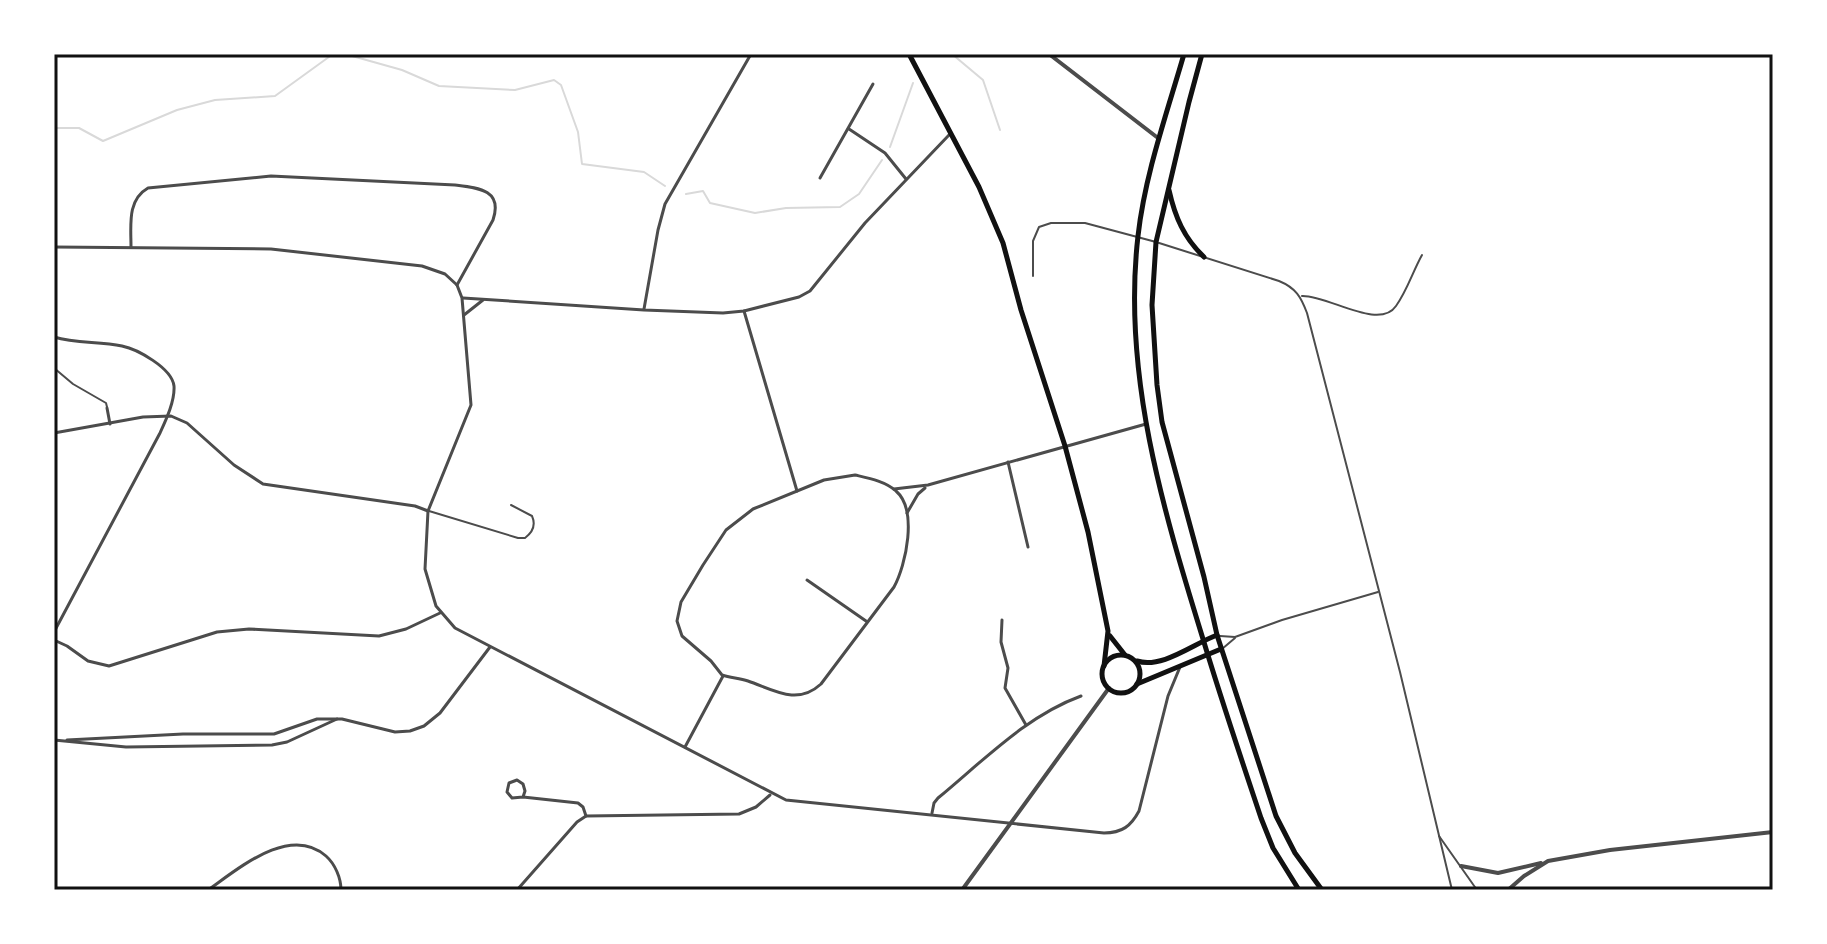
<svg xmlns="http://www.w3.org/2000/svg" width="1827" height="944" font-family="Bitter,serif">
<rect width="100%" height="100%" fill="#fff"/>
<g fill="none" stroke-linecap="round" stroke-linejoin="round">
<!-- stream -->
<g stroke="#d9d9d9" stroke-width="2">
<path d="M 345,54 L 402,70 L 439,86 L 515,90 L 554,80 L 561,85 L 578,132 L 582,164 L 644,172 L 665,186"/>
<path d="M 952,54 L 983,80 L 1000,130"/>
<path d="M 926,56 L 927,54"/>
<path d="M 54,128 L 79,128 L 103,141 L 177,110 L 215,100 L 275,96 L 333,54"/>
<path d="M 890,147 L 913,83"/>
<path d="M 686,194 L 703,191 L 710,203 L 755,213 L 786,208 L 840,207 L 859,194 L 882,160"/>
</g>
<!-- service -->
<g stroke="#4c4c4c" stroke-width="2">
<path d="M 1033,276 L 1033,241 L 1039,227 L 1051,223 L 1085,223 L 1156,242 L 1279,281 C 1296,288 1301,297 1307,313 L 1400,672 L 1452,890"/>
<path d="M 1302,296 C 1328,295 1379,331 1396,306 C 1407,291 1413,271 1422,255"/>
<path d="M 54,368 L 73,384 L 106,403 L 107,407"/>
<path d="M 429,511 L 518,538 L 525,538 C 533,532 536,525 532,516 L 511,505"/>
<path d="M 1220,636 L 1235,637 L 1282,620 L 1378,592"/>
<path d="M 1222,649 L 1235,638"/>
<path d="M 1439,836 L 1477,890"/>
</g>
<!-- minor -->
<g stroke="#4c4c4c" stroke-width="3">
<path d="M 849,129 L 885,153 L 906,179"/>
<path d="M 820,178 L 873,84"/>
<path d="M 54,247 L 271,249 L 422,266 L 445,274 L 457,285 L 462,298 L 471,405 L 428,511 L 425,569 L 436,606 L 455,628 L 786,800 L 1104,833 C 1122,833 1131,826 1139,811 L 1168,696 L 1180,667"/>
<path d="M 131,247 C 131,225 127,200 148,188 L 271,176 L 455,185 C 479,188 503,190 493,220 L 457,285"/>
<path d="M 463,298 L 644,310 L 723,313 L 744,311 L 799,297 L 810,291 L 865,223 L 949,135"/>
<path d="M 644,309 L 658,230 L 665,204 L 751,54"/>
<path d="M 744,311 L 797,491"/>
<path d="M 464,315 L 483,300"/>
<path d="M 54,337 C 76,344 99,341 122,346 C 137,349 172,368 174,386 C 175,401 166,420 160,433 L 54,632"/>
<path d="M 107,408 L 110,424"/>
<path d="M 54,433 L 143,417 L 171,416 L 187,423 L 234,465 L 263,484 L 415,506 L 428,511"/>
<path d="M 1008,462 L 1028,547"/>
<path d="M 855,475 C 868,478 885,481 896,491 C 918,510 906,565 894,587 L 821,684 C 797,706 774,690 748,681 C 739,678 731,678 722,675 L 711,661 L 682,636 L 677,621 L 681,602 L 703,565 L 726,530 L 753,509 L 824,480 Z"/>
<path d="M 894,489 L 928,485 L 1146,424"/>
<path d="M 907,513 L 918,494 L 925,488"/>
<path d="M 807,580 L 866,621"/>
<path d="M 1002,620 L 1001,642 L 1008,668 L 1005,688 L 1026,725"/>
<path d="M 54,640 L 67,646 L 88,661 L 109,666 L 217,632 L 249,629 L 379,636 L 406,629 L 440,613"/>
<path d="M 54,740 L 126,747 L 272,745 L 287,742 L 337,719"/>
<path d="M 67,740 L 183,734 L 274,734 L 317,719 L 342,719 L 395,732 L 410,731 L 424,726 L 440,713 L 490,647"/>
<path d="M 685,747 L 723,676"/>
<path d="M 523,797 L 525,791 L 523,784 L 517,780 L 509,783 L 507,792 L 512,798 L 523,797 L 578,803 L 583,807 L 586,816"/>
<path d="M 932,813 L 934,803 L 938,798 C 983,761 1026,716 1081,696"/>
<path d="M 208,890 C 238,869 290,824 326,856 C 335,864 341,878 341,890"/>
<path d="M 517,890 L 577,822 L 586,816 L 739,814 L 756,807 L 770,795"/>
</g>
<!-- tertiary -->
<g stroke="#4c4c4c" stroke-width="4">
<path d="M 1049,54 L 1158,138"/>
<path d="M 1461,866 L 1498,873 L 1541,863"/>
<path d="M 962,890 L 1109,688"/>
<path d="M 1508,890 L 1524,876 L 1548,861 L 1610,850 L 1773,832"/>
</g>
<!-- secondary -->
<g stroke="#111" stroke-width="5">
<path d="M 909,54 L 979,187 L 1003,243 L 1021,310 L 1065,446 L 1088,532 L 1108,631 L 1104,666"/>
<path d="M 1184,54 C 1167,113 1145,174 1138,236 C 1122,374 1163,509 1203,639 C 1221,699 1241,758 1261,818 L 1273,848 L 1299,890"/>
<path d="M 1202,54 L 1189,102 L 1156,242 L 1152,305 L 1157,385 L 1162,422 L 1204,577 L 1217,635 L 1276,816 L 1295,853 L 1322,890"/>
<path d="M 1169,190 C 1175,217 1184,238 1204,257"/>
<path d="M 1110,636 L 1125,655"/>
<circle cx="1121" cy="674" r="19"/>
<path d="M 1137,661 C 1162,669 1193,644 1217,635"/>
<path d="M 1137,684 L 1221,649"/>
</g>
</g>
<!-- border -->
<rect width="1827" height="944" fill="none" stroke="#ffffff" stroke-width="112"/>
<rect x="56" y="56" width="1715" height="832" fill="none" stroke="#111" stroke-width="3"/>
</svg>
